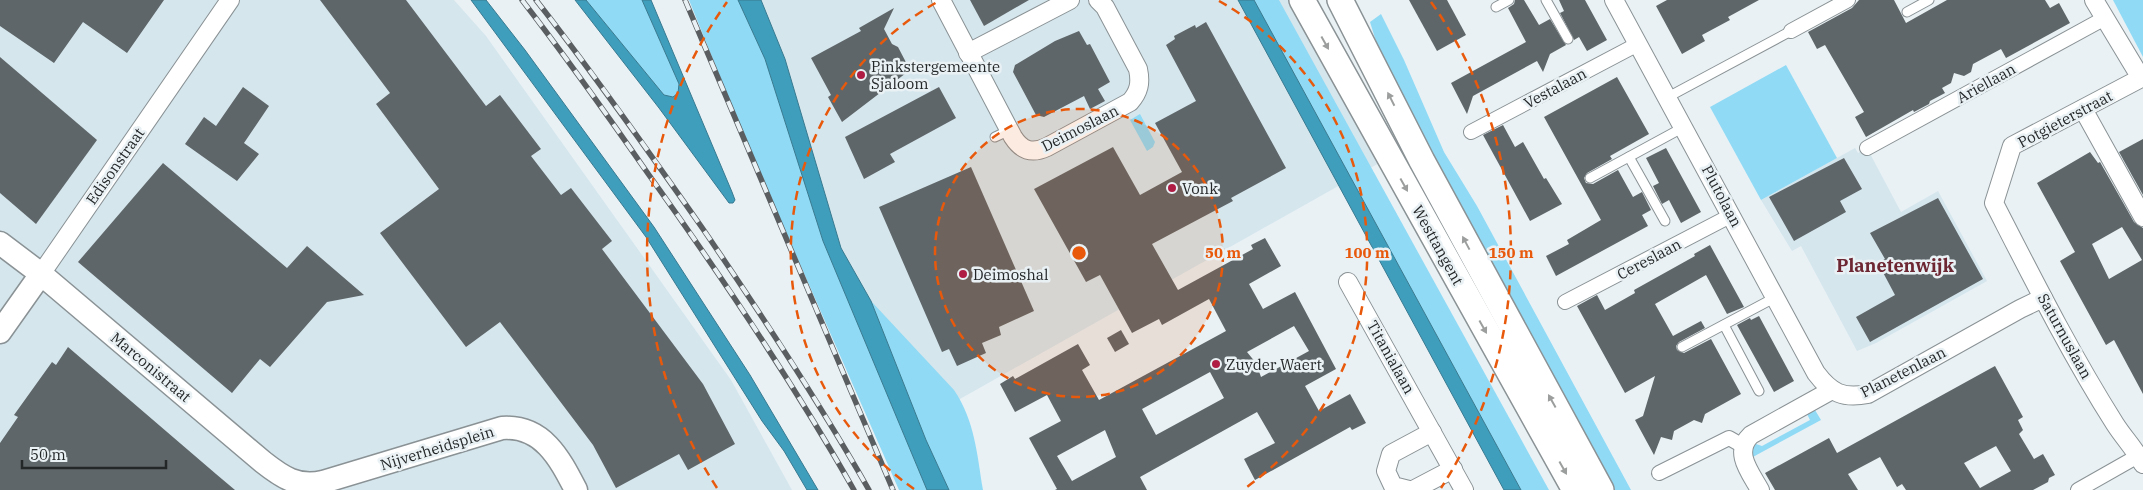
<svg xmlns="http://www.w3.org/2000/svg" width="2143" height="490" font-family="'IBM Plex Serif',serif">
<rect width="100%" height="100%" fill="#e9f1f5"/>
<!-- built -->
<g fill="#d5e6ed">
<path d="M 0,0 L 454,0 L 486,36 L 731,380 L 792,490 L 0,490 Z"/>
<path d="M 701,0 L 1291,0 L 1381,162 L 889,439 Z"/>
<path d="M 1855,148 L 1858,153 L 1867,148 L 1901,212 L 1938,191 L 1987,281 L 1876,343 L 1857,351 L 1801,246 L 1792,251 L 1761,200 Z"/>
</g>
<!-- green -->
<g fill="#90daf5">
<path d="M 586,0 L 642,0 L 679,84 C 680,94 673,100 664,95 Z"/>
<path d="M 689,0 L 738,0 L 765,59 L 823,241 L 927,490 L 899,490 L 746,141 Z"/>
<path d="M 1254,0 L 1279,0 L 1549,490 L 1521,490 Z"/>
<path d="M 2113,0 L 2143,0 L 2143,57 Z"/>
<path d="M 1381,14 L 1404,60 L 1444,152 L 1477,206 L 1631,490 L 1605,490 L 1392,93 L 1370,22 Z"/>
<path d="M 1786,65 L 1837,158 L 1761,200 L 1710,107 Z"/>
<path d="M 1140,114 L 1155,142 L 1153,147 L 1147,151 L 1130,120 Z"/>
<path d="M 871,301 L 954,390 C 975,421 977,454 983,490 L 949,490 L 926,440 Z"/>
<path d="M 1815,410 L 1821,420 L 1751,458 L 1749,450 L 1753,443 L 1762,446 L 1810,420 L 1807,414 Z"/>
</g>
<!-- water -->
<g fill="#409ebd" stroke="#387a90">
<path d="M 471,0 L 486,0 L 525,50 L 654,227 L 750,375 L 818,490 L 807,490 L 784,451 L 762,421 L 646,237 Z"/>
<path d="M 575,0 L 586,0 L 664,95 L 673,97 L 678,93 L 679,84 L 642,0 L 651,0 L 732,192 L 735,200 L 733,203 L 729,203 L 659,108 Z"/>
<path d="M 738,0 L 761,0 L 785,59 L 841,248 L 871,301 L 926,440 L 949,490 L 927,490 L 823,241 L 765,59 Z"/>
<path d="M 1238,0 L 1254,0 L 1521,490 L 1504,490 Z"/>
</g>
<!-- building -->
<g fill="#5f6669" fill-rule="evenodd">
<path d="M 0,0 L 164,0 L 127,53 L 83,22 L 54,63 L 0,26 Z"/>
<path d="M 320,0 L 406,0 L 486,106 L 500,95 L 541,149 L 531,156 L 561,195 L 571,188 L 612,241 L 602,249 L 703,384 L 735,444 L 688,470 L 679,454 L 616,488 L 593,445 L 500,322 L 466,347 L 380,233 L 439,189 L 376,104 L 390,93 Z"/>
<path d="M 970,0 L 1029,0 L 984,26 Z"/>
<path d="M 1409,0 L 1447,0 L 1466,35 L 1437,51 Z"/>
<path d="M 1515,0 L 1524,0 L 1539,25 L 1550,19 L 1566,45 L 1550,54 L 1543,72 L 1537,61 L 1473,96 L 1467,114 L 1451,83 L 1526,42 L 1508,8 L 1514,4 Z"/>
<path d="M 1559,0 L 1585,0 L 1607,40 L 1587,51 L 1579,37 L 1574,40 L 1560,13 L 1564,11 Z"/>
<path d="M 1667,0 L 1759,0 L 1728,17 L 1730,20 L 1702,35 L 1705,41 L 1682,54 L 1656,6 Z"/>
<path d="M 1859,0 L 1894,0 L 1906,23 L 1947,0 L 2045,0 L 2050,8 L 2059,3 L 2070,23 L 2006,58 L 2001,49 L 1973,64 L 1971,72 L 1964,76 L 1954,73 L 1951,83 L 1942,88 L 1945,93 L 1930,101 L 1929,104 L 1914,112 L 1913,110 L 1866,137 L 1855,117 L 1864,112 L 1825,45 L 1817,49 L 1808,32 L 1852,8 Z"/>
<path d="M 894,8 L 884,29 L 892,44 L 898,47 L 910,70 L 842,122 L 828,97 L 831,95 L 811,58 L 861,31 L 859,28 Z"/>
<path d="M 1206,22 L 1286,168 L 1231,198 L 1233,201 L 1152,244 L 1178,290 L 1253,249 L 1251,245 L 1265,238 L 1281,266 L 1249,284 L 1263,309 L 1295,292 L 1336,369 L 1305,386 L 1319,411 L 1350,394 L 1366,423 L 1352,430 L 1350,427 L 1255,480 L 1244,459 L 1275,443 L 1257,412 L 1140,477 L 1147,490 L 1055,490 L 1057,489 L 1029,438 L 1061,421 L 1047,395 L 1015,412 L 1000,384 L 1013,376 L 1015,379 L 1078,344 L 1090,365 L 1082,370 L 1099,400 L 1226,331 L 1209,299 L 1162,325 L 1159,319 L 1132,333 L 1100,275 L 1086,282 L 1034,189 L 1113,147 L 1140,195 L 1182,172 L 1155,123 L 1196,101 L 1166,45 L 1175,39 L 1174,36 L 1195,25 L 1196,28 ZM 1294,326 L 1309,351 L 1261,377 L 1256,363 L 1247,352 ZM 1210,372 L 1224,398 L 1156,435 L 1142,409 ZM 1105,430 L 1116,457 L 1072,481 L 1057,456 Z"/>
<path d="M 1079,31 L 1087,45 L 1090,44 L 1110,82 L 1098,89 L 1105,101 L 1090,109 L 1084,96 L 1044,117 L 1036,115 L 1013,72 L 1015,65 L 1055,41 Z"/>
<path d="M 0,57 L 97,140 L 36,224 L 0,193 Z"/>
<path d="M 1617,77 L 1649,134 L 1610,156 L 1612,159 L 1587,173 L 1584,178 L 1586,183 L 1593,184 L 1618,170 L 1633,197 L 1642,192 L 1651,210 L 1642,215 L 1648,226 L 1556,276 L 1546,256 L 1569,244 L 1567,240 L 1601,220 L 1544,117 Z"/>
<path d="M 243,87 L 269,106 L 244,143 L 259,154 L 237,181 L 185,144 L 204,117 L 216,126 Z"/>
<path d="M 939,87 L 956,118 L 890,154 L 895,162 L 864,179 L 845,137 Z"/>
<path d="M 1503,125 L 1515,147 L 1523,142 L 1544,179 L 1546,178 L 1562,204 L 1530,221 L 1483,135 Z"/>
<path d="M 2143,139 L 2143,195 L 2119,152 Z"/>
<path d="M 1666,148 L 1701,212 L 1681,223 L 1669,200 L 1662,204 L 1653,186 L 1659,183 L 1646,158 Z"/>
<path d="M 2090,152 L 2098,163 L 2100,162 L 2134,222 L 2143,228 L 2143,394 L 2114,340 L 2106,345 L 2060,261 L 2075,252 L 2037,183 ZM 2122,227 L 2142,260 L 2109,279 L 2092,244 Z"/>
<path d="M 1844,158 L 1862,189 L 1840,201 L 1846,212 L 1794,241 L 1769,197 Z"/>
<path d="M 163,163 L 287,268 L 307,246 L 364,295 L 327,302 L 270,367 L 260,359 L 232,393 L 78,262 Z"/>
<path d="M 971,167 L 1034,311 L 999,327 L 1001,335 L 982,343 L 986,353 L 957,366 L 949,349 L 942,352 L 879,207 Z"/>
<path d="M 1938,198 L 1983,279 L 1870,342 L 1856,317 L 1895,295 L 1878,263 L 1885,259 L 1870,233 Z"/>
<path d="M 1710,245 L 1744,307 L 1727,314 L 1706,275 L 1655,304 L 1673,336 L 1701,321 L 1705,328 L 1679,342 L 1676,346 L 1677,350 L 1684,353 L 1711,339 L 1741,394 L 1705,414 L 1702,423 L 1694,420 L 1674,431 L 1672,440 L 1661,437 L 1654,455 L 1635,420 L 1643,416 L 1655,376 L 1625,393 L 1577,306 L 1597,295 L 1605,310 L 1635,293 L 1634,290 L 1695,256 L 1694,254 Z"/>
<path d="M 1759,316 L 1794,381 L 1774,392 L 1737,325 L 1750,318 L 1751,320 Z"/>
<path d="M 1121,330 L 1129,344 L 1115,352 L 1107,338 Z"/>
<path d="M 68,347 L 216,474 L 235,490 L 0,490 L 0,443 L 18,417 L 14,415 L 52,362 L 56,365 Z"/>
<path d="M 1995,366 L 2023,417 L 2018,420 L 2023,430 L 2019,434 L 2034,459 L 2043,454 L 2055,475 L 2049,478 L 2048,482 L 2033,490 L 1906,490 L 1902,484 L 1897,487 L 1880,457 L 1848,474 L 1858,490 L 1775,490 L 1765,473 L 1829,438 L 1837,453 ZM 1996,446 L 2011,471 L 1980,488 L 1964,463 Z"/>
</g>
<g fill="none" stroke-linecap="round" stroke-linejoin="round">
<!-- service casing -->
<g stroke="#8a9295" stroke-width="11">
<g id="service">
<path d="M 1546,0 L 1568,39"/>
<path d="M 1496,7 L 1509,0"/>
<path d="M 1907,12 L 1929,0"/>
<path d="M 1668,97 L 1791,31"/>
<path d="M 995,137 L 1010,130"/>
<path d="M 1629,157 L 1665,221"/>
<path d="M 1590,178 L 1684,127"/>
<path d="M 1724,325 L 1759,391"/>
<path d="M 1682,347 L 1776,297"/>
</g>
</g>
<!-- pedestrian casing -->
<g stroke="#8a9295" stroke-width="16">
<g id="pedestrian">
<path d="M 1791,31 L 1848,0"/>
<path d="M 1471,132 L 1638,44"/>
<path d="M 1867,148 L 2105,18"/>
<path d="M 1565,302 L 1732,215"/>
<path d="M 1659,473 L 1729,438 L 1743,446"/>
<path d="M 2078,490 L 2138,456"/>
</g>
</g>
<!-- minor casing -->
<g stroke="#8a9295" stroke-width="20">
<g id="minor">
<path d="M 941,0 L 1013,137 C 1022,151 1032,154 1047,147 L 1130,102 C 1139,92 1141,83 1138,69 L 1105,7 L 1098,0"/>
<path d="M 1614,0 L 1816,373 C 1831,393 1843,399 1868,394 L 2020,309 L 2043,298"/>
<path d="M 2094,0 L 2141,78"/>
<path d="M 968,53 L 1070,0"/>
<path d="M 2143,77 L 2012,146 L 1994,203 C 2032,277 2070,353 2115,424 C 2124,438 2134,448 2143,464"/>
<path d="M 2083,109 L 2143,217"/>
<path d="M 41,274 L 230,0"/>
<path d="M 1348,282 L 1464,490"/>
<path d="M 1409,490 L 1393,486 L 1386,471 L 1391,454 L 1432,432"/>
<path d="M 1413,490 L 1453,469"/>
<path d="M 1760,490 C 1750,472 1733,452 1751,435 L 1832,390"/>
</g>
</g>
<!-- tertiary casing -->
<g stroke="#8a9295" stroke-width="25">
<g id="tertiary">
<path d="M 0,243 L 41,274 L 263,462 C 282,477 298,488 323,482 L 502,428 C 543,425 560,459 576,490"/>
<path d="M 0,332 L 41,274"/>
</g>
</g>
<!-- secondary casing -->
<g stroke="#8a9295" stroke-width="28">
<g id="secondary">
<path d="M 1302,0 L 1575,490"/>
<path d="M 1340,0 L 1422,161 L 1601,490"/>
</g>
</g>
<!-- service -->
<use href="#service" stroke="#fff" stroke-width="9"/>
<!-- pedestrian -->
<use href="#pedestrian" stroke="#fff" stroke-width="14"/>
<!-- minor -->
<use href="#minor" stroke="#fff" stroke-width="18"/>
<!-- tertiary -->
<use href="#tertiary" stroke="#fff" stroke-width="22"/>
<!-- secondary -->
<use href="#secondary" stroke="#fff" stroke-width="25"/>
<!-- rail casing -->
<g stroke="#5a5e60" stroke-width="5.5">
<g id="rail">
<path d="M 522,0 C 566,57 608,116 649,175 C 722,277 792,381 854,490"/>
<path d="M 536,0 C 594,74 649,152 703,229 C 761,314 818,400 869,490"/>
<path d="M 685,0 L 893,490"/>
</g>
</g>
<!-- rail -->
<use href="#rail" stroke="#e9f1f5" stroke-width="4" stroke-dasharray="11" stroke-linecap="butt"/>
</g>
<!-- one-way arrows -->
<defs><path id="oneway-solid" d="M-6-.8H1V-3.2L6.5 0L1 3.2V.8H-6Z" transform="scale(1.25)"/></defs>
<g fill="#9c9e9e">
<use href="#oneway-solid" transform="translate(1325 43) rotate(61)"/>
<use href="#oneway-solid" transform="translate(1391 99) rotate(-117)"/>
<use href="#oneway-solid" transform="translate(1404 185) rotate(61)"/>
<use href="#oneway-solid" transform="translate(1466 243) rotate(-118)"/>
<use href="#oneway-solid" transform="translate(1483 327) rotate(61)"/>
<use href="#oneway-solid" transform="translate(1552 401) rotate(-119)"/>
<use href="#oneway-solid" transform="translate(1563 468) rotate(61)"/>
</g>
<!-- distance rings -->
<circle cx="1079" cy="253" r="144" fill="#e8590c" fill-opacity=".12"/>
<g fill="none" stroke="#e8590c" stroke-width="2.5" stroke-dasharray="9 6">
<circle cx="1079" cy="253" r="144"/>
<path d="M914 489A288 288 0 0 1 939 1M1219 1A288 288 0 0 1 1244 489"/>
<path d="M717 488A432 432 0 0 1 727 2M1431 2A432 432 0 0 1 1441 488"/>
</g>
<!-- markers -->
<g fill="#b01d44" stroke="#e9f1f5" stroke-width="2">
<circle cx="861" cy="75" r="5"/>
<circle cx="1172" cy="188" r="5"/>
<circle cx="963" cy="274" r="5"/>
<circle cx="1216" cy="364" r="5"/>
</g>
<g text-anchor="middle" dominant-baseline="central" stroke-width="5" stroke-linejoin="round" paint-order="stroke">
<!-- poi labels -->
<g font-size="15" fill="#242728" stroke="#e9f1f5" text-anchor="start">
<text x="871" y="66">Pinkstergemeente<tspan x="871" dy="17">Sjaloom</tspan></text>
<text x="1182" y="188">Vonk</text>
<text x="973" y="274">Deimoshal</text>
<text x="1226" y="364">Zuyder Waert</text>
</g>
<!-- street labels -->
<g font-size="15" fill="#242728" stroke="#e9f1f5">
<text transform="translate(1986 83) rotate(-29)">Ariellaan</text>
<text transform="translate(1555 88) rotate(-28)">Vestalaan</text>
<text transform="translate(2065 119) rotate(-28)">Potgieterstraat</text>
<text transform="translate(1080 128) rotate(-27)">Deimoslaan</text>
<text transform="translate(115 166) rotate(-55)">Edisonstraat</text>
<text transform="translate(1722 196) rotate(62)">Plutolaan</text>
<text transform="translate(1438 245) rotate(61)">Westtangent</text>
<text transform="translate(1649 259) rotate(-28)">Cereslaan</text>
<text transform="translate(2065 336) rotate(61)">Saturnuslaan</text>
<text transform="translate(1391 357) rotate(61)">Titanialaan</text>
<text transform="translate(151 367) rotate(40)">Marconistraat</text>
<text transform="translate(1903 372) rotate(-27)">Planetenlaan</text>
<text transform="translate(437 448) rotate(-17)">Nijverheidsplein</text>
</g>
<!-- quarter labels -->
<g font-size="18" font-weight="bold" fill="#6d2733" stroke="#e9f1f5">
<text x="1895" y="265">Planetenwijk</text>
</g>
</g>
<circle cx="1079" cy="253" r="8" fill="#e8590c" stroke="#e9f1f5" stroke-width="2.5"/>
<g font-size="15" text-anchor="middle" font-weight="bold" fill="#e8590c" stroke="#e9f1f5" stroke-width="5" stroke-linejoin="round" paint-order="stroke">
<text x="1223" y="258">50 m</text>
<text x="1367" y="258">100 m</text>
<text x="1511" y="258">150 m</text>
</g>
<!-- scale -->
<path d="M22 460v8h144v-8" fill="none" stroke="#242728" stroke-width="2.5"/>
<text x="30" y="460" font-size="15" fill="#242728" stroke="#e9f1f5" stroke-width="4" paint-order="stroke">50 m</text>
</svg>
